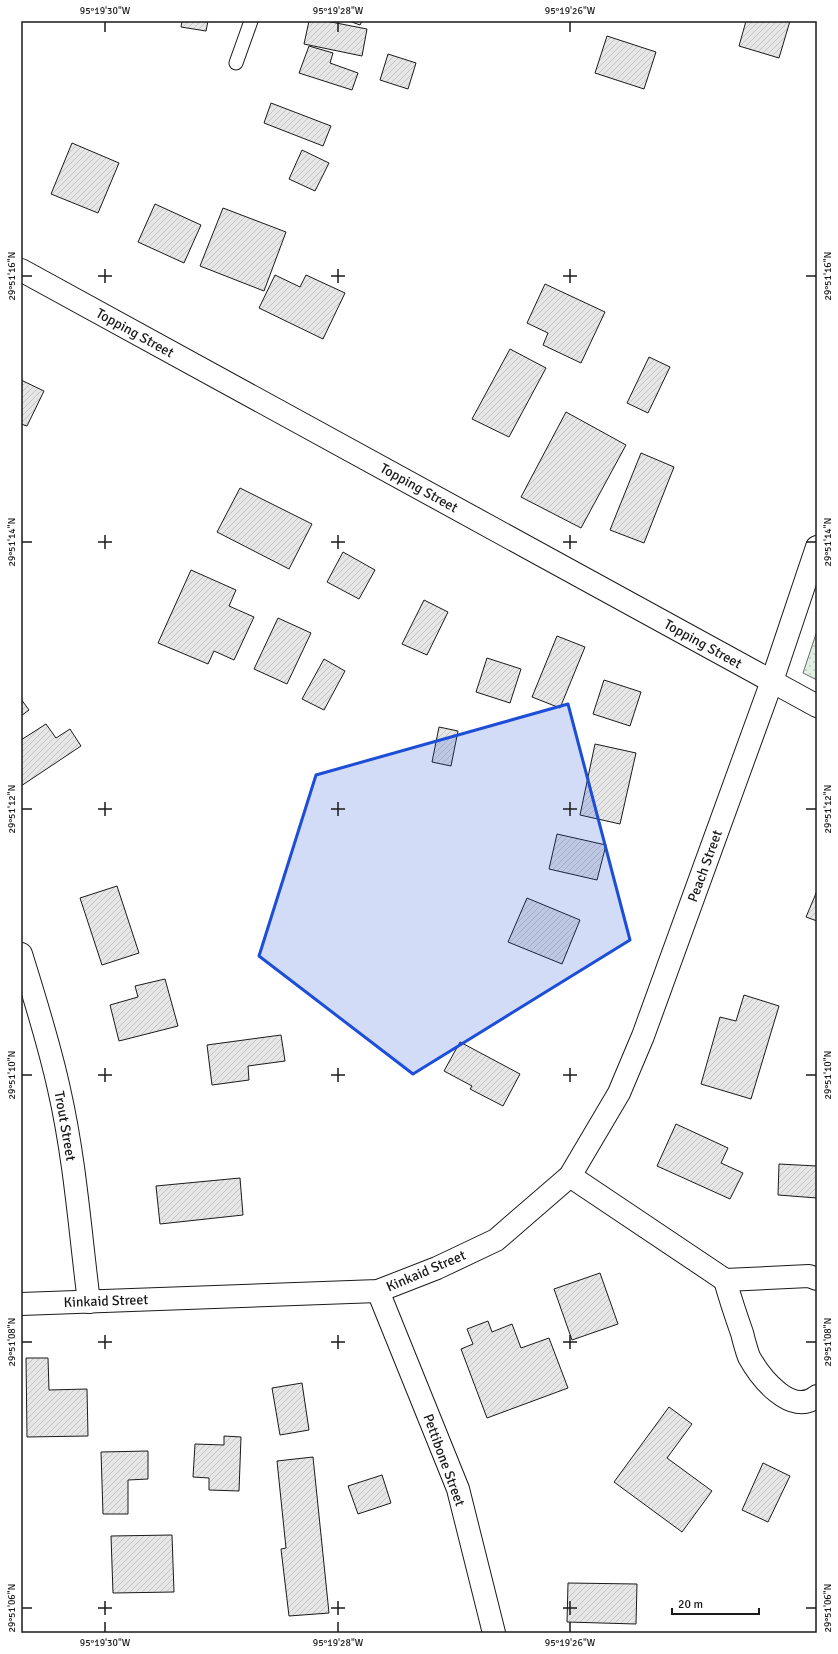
<svg xmlns="http://www.w3.org/2000/svg" width="838" height="1654" font-family="Signika,sans-serif">
<defs>
<pattern id="park-dots" width="8" height="8" patternUnits="userSpaceOnUse"><rect width="8" height="8" fill="#e0efe3"/><path d="M2 2h.1M6 6h.1" fill="none" stroke="#c0ccc2" stroke-width="1.8" stroke-linecap="round"/></pattern>
<pattern id="building-hatch" width="6" height="6" patternUnits="userSpaceOnUse"><rect width="6" height="6" fill="#e6e6e6"/><path d="M-1 1l2-2M0 6l6-6M5 7l2-2" fill="none" stroke="#c5c5c5"/></pattern>
</defs>
<rect width="100%" height="100%" fill="#fff"/>
<!-- park -->
<path fill="url(#park-dots)" stroke="#6a6a6a" d="M 817,631 L 817,680 L 803,673 Z"/>
<!-- building -->
<g fill="url(#building-hatch)" stroke="#1a1a1a">
<path d="M 182,21 L 208,21 L 206,31 L 181,27 Z"/>
<path d="M 309,21 L 326,21 L 367,29 L 362,56 L 304,44 Z"/>
<path d="M 349,21 L 362,21 L 360,25 Z"/>
<path d="M 746,21 L 790,21 L 779,58 L 739,46 Z"/>
<path d="M 607,36 L 656,52 L 644,89 L 595,73 Z"/>
<path d="M 309,46 L 333,53 L 330,63 L 358,73 L 352,90 L 299,73 Z"/>
<path d="M 388,54 L 416,63 L 408,89 L 380,80 Z"/>
<path d="M 271,103 L 331,126 L 323,146 L 264,123 Z"/>
<path d="M 72,143 L 119,163 L 98,213 L 51,194 Z"/>
<path d="M 302,150 L 329,163 L 315,191 L 289,179 Z"/>
<path d="M 155,204 L 201,225 L 184,263 L 138,242 Z"/>
<path d="M 223,208 L 286,232 L 264,291 L 200,266 Z"/>
<path d="M 275,275 L 300,287 L 306,275 L 345,293 L 323,339 L 259,308 Z"/>
<path d="M 545,284 L 605,312 L 581,363 L 543,345 L 548,333 L 527,323 Z"/>
<path d="M 510,349 L 546,368 L 509,437 L 472,419 Z"/>
<path d="M 649,357 L 670,367 L 648,413 L 627,403 Z"/>
<path d="M 21,380 L 44,391 L 27,426 L 21,424 Z"/>
<path d="M 566,412 L 626,445 L 581,528 L 521,497 Z"/>
<path d="M 641,453 L 674,467 L 644,543 L 610,530 Z"/>
<path d="M 240,488 L 312,524 L 289,569 L 217,532 Z"/>
<path d="M 343,552 L 375,570 L 359,599 L 327,582 Z"/>
<path d="M 191,570 L 236,590 L 229,606 L 254,617 L 234,660 L 214,651 L 208,664 L 158,643 Z"/>
<path d="M 424,600 L 448,612 L 427,655 L 402,644 Z"/>
<path d="M 278,618 L 311,633 L 287,684 L 254,669 Z"/>
<path d="M 557,636 L 585,647 L 560,708 L 532,697 Z"/>
<path d="M 487,658 L 521,669 L 510,703 L 476,692 Z"/>
<path d="M 324,659 L 345,671 L 324,710 L 302,699 Z"/>
<path d="M 604,680 L 641,692 L 630,726 L 593,714 Z"/>
<path d="M 21,699 L 29,710 L 21,716 Z"/>
<path d="M 46,724 L 56,738 L 70,729 L 81,746 L 21,786 L 21,740 Z"/>
<path d="M 439,727 L 458,731 L 451,766 L 432,762 Z"/>
<path d="M 595,744 L 636,753 L 620,824 L 580,815 Z"/>
<path d="M 557,834 L 606,845 L 597,880 L 549,869 Z"/>
<path d="M 117,886 L 139,953 L 102,965 L 80,898 Z"/>
<path d="M 817,891 L 817,921 L 806,917 Z"/>
<path d="M 527,898 L 580,920 L 562,964 L 508,942 Z"/>
<path d="M 165,979 L 178,1026 L 119,1041 L 110,1005 L 138,997 L 135,986 Z"/>
<path d="M 744,995 L 779,1006 L 751,1099 L 701,1084 L 720,1017 L 736,1021 Z"/>
<path d="M 281,1035 L 285,1061 L 248,1066 L 249,1080 L 212,1085 L 207,1045 Z"/>
<path d="M 460,1042 L 520,1074 L 503,1106 L 470,1089 L 472,1086 L 444,1071 Z"/>
<path d="M 676,1124 L 728,1148 L 721,1163 L 743,1173 L 730,1199 L 657,1166 Z"/>
<path d="M 779,1164 L 817,1166 L 817,1198 L 778,1195 Z"/>
<path d="M 240,1178 L 243,1215 L 160,1224 L 156,1186 Z"/>
<path d="M 600,1273 L 618,1324 L 572,1340 L 554,1289 Z"/>
<path d="M 488,1321 L 492,1332 L 512,1324 L 521,1348 L 549,1338 L 568,1388 L 487,1418 L 461,1349 L 473,1344 L 467,1329 Z"/>
<path d="M 26,1358 L 48,1358 L 49,1390 L 87,1389 L 88,1436 L 27,1437 Z"/>
<path d="M 302,1383 L 309,1430 L 280,1435 L 272,1388 Z"/>
<path d="M 669,1407 L 692,1424 L 667,1458 L 712,1491 L 682,1532 L 614,1482 Z"/>
<path d="M 224,1436 L 241,1437 L 239,1491 L 209,1490 L 209,1478 L 193,1477 L 195,1444 L 224,1445 Z"/>
<path d="M 148,1451 L 148,1479 L 128,1480 L 128,1514 L 103,1514 L 101,1452 Z"/>
<path d="M 313,1457 L 329,1613 L 289,1616 L 281,1549 L 286,1548 L 277,1461 Z"/>
<path d="M 763,1463 L 790,1476 L 768,1522 L 742,1510 Z"/>
<path d="M 382,1475 L 391,1503 L 358,1514 L 348,1486 Z"/>
<path d="M 172,1535 L 174,1592 L 113,1593 L 111,1536 Z"/>
<path d="M 568,1583 L 637,1584 L 636,1624 L 567,1622 Z"/>
</g>
<g fill="none" stroke-linecap="round" stroke-linejoin="round">
<!-- service casing -->
<g stroke="#1a1a1a" stroke-width="15">
<path id="service" d="M 236,63 L 251,21"/>
</g>
<!-- minor casing -->
<g stroke="#1a1a1a" stroke-width="24">
<g id="minor">
<path d="M 21,270 L 817,706"/>
<path d="M 21,954 C 35,999 49,1043 59,1089 C 75,1159 80,1231 89,1302"/>
<path d="M 570,1176 L 725,1280 L 809,1276 L 817,1279"/>
<path d="M 725,1280 C 730,1298 736,1316 742,1333 C 744,1341 746,1349 749,1357 C 760,1377 792,1418 817,1396"/>
<path d="M 378,1291 L 458,1489 L 494,1633"/>
<path d="M 21,1304 L 378,1291 L 437,1268 L 496,1240 L 570,1176 L 619,1093 L 643,1036 L 772,681 L 817,547"/>
</g>
</g>
<!-- service -->
<use href="#service" stroke="#fff" stroke-width="13"/>
<!-- minor -->
<use href="#minor" stroke="#fff" stroke-width="22"/>
</g>
<!-- marked area -->
<path fill="#1d4ed8" fill-opacity="0.2" stroke="#1d4ed8" stroke-width="3" stroke-linejoin="round" d="M 568,704 L 630,940 L 413,1074 L 259,956 L 316,775 Z"/>
<!-- ticks -->
<path fill="none" stroke="#1a1a1a" stroke-width="1.5" d="M 105,22 L 105,32M 338,22 L 338,32M 570,22 L 570,32M 105,269 L 105,283M 338,269 L 338,283M 570,269 L 570,283M 22,276 L 32,276M 98,276 L 112,276M 331,276 L 345,276M 563,276 L 577,276M 806,276 L 816,276M 105,535 L 105,549M 338,535 L 338,549M 570,535 L 570,549M 22,542 L 32,542M 98,542 L 112,542M 331,542 L 345,542M 563,542 L 577,542M 806,542 L 816,542M 105,802 L 105,816M 338,802 L 338,816M 570,802 L 570,816M 22,809 L 32,809M 98,809 L 112,809M 331,809 L 345,809M 563,809 L 577,809M 806,809 L 816,809M 105,1068 L 105,1082M 338,1068 L 338,1082M 570,1068 L 570,1082M 22,1075 L 32,1075M 98,1075 L 112,1075M 331,1075 L 345,1075M 563,1075 L 577,1075M 806,1075 L 816,1075M 105,1335 L 105,1349M 338,1335 L 338,1349M 570,1335 L 570,1349M 22,1342 L 32,1342M 98,1342 L 112,1342M 331,1342 L 345,1342M 563,1342 L 577,1342M 806,1342 L 816,1342M 105,1601 L 105,1615M 338,1601 L 338,1615M 570,1601 L 570,1615M 22,1608 L 32,1608M 98,1608 L 112,1608M 331,1608 L 345,1608M 563,1608 L 577,1608M 806,1608 L 816,1608M 105,1622 L 105,1632M 338,1622 L 338,1632M 570,1622 L 570,1632"/>
<g text-anchor="middle" dominant-baseline="central" stroke-width="3" stroke-linejoin="round" paint-order="stroke">
<!-- street labels -->
<g font-size="14" fill="#1a1a1a" stroke="#fff">
<text transform="translate(135 333) rotate(29)">Topping Street</text>
<text transform="translate(419 488) rotate(29)">Topping Street</text>
<text transform="translate(703 644) rotate(29)">Topping Street</text>
<text transform="translate(705 866) rotate(-70)">Peach Street</text>
<text transform="translate(65 1126) rotate(80)">Trout Street</text>
<text transform="translate(426 1271) rotate(-23)">Kinkaid Street</text>
<text transform="translate(106 1301) rotate(-2)">Kinkaid Street</text>
<text transform="translate(444 1460) rotate(70)">Pettibone Street</text>
</g>
</g>
<!-- border -->
<rect width="838" height="1654" fill="none" stroke="#ffffff" stroke-width="44"/>
<!-- scale -->
<path d="M672 1608v6h87v-6" fill="none" stroke="#1a1a1a" stroke-width="2"/>
<text x="678" y="1608" font-size="12" fill="#1a1a1a" stroke="#ffffff" stroke-width="3" paint-order="stroke">20 m</text>
<rect x="22" y="22" width="794" height="1610" fill="none" stroke="#1a1a1a" stroke-width="1.5"/>
<g font-size="10" text-anchor="middle" fill="#1a1a1a">
<text x="105" y="14">95°19'30"W</text>
<text x="338" y="14">95°19'28"W</text>
<text x="570" y="14">95°19'26"W</text>
<text transform="translate(11 276) rotate(-90)" y="4">29°51'16"N</text>
<text transform="translate(827 276) rotate(-90)" y="4">29°51'16"N</text>
<text transform="translate(11 542) rotate(-90)" y="4">29°51'14"N</text>
<text transform="translate(827 542) rotate(-90)" y="4">29°51'14"N</text>
<text transform="translate(11 809) rotate(-90)" y="4">29°51'12"N</text>
<text transform="translate(827 809) rotate(-90)" y="4">29°51'12"N</text>
<text transform="translate(11 1075) rotate(-90)" y="4">29°51'10"N</text>
<text transform="translate(827 1075) rotate(-90)" y="4">29°51'10"N</text>
<text transform="translate(11 1342) rotate(-90)" y="4">29°51'08"N</text>
<text transform="translate(827 1342) rotate(-90)" y="4">29°51'08"N</text>
<text transform="translate(11 1608) rotate(-90)" y="4">29°51'06"N</text>
<text transform="translate(827 1608) rotate(-90)" y="4">29°51'06"N</text>
<text x="105" y="1646">95°19'30"W</text>
<text x="338" y="1646">95°19'28"W</text>
<text x="570" y="1646">95°19'26"W</text>
</g>
</svg>
